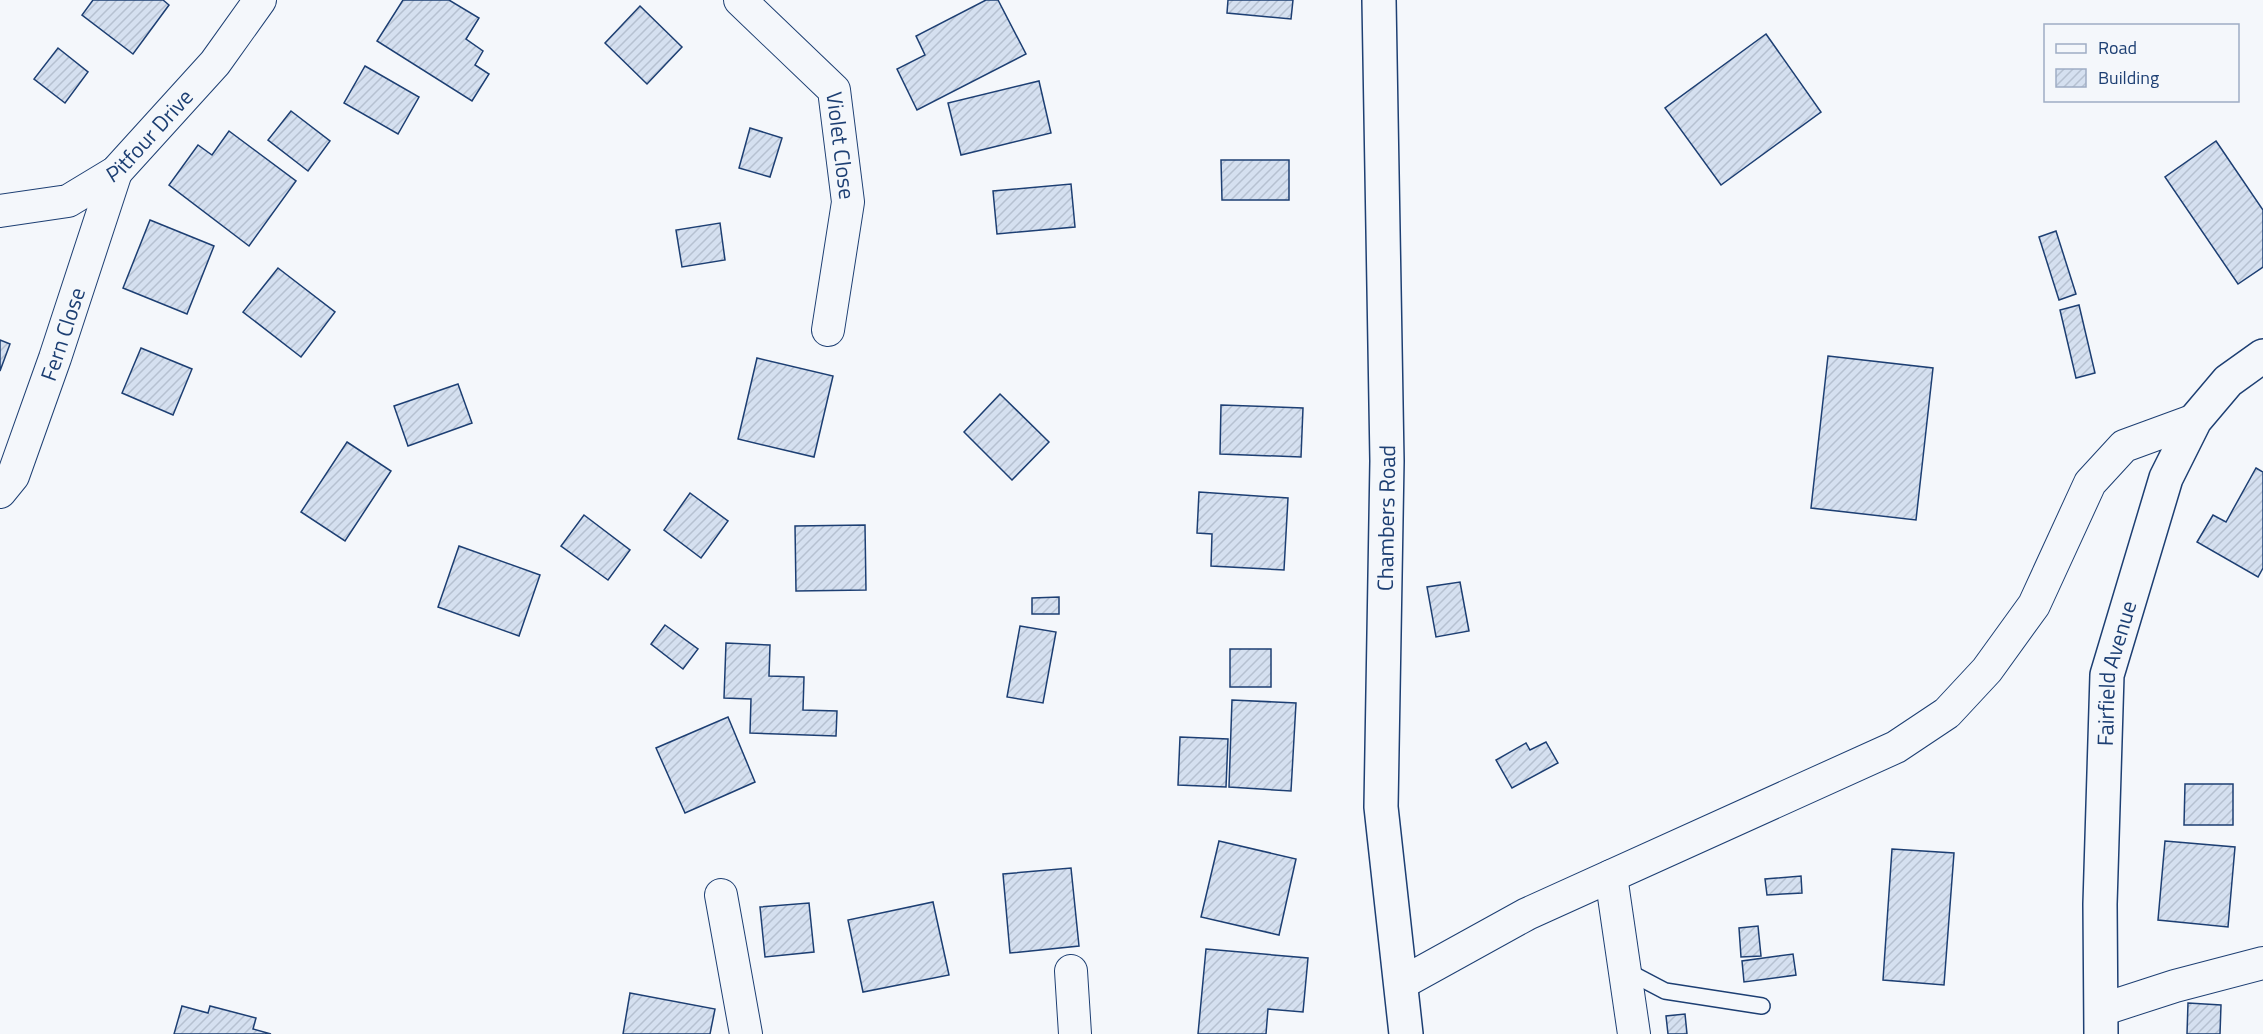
<svg xmlns="http://www.w3.org/2000/svg" width="2263" height="1034" font-family="'Titillium Web',sans-serif">
<defs>
<pattern id="building-hatch" width="6" height="6" patternUnits="userSpaceOnUse" patternTransform="scale(1.5)"><rect width="6" height="6" fill="#d5e0f0"/><path d="M-1 1l2-2M0 6l6-6M5 7l2-2" fill="none" stroke="#b6c1d1"/></pattern>
</defs>
<rect width="100%" height="100%" fill="#f4f7fb"/>
<!-- building -->
<g fill="url(#building-hatch)" stroke="#1d3f73" stroke-width="1.5">
<path d="M 93,0 L 163,0 L 169,5 L 133,54 L 82,15 Z"/>
<path d="M 403,0 L 449,0 L 479,18 L 466,39 L 483,51 L 475,65 L 489,74 L 472,101 L 377,41 Z"/>
<path d="M 986,0 L 998,0 L 1026,54 L 917,110 L 897,69 L 925,55 L 916,36 Z"/>
<path d="M 1228,0 L 1293,0 L 1291,19 L 1227,13 Z"/>
<path d="M 640,6 L 682,47 L 647,84 L 605,43 Z"/>
<path d="M 1766,34 L 1821,112 L 1721,185 L 1665,108 Z"/>
<path d="M 58,48 L 88,72 L 65,103 L 34,79 Z"/>
<path d="M 365,66 L 419,97 L 398,134 L 344,103 Z"/>
<path d="M 1039,81 L 1051,133 L 961,155 L 948,103 Z"/>
<path d="M 291,111 L 330,141 L 308,171 L 268,140 Z"/>
<path d="M 750,128 L 782,138 L 770,177 L 739,168 Z"/>
<path d="M 229,131 L 296,181 L 249,246 L 169,185 L 198,145 L 212,155 Z"/>
<path d="M 2216,141 L 2263,210 L 2263,267 L 2238,284 L 2165,177 Z"/>
<path d="M 1221,160 L 1289,160 L 1289,200 L 1222,200 Z"/>
<path d="M 1071,184 L 1075,227 L 997,234 L 993,191 Z"/>
<path d="M 150,220 L 214,246 L 187,314 L 123,288 Z"/>
<path d="M 720,223 L 725,260 L 682,267 L 676,230 Z"/>
<path d="M 2056,231 L 2076,294 L 2059,300 L 2039,237 Z"/>
<path d="M 278,268 L 335,312 L 301,357 L 243,312 Z"/>
<path d="M 2079,305 L 2095,373 L 2076,378 L 2060,310 Z"/>
<path d="M 0,340 L 10,344 L 0,371 Z"/>
<path d="M 141,348 L 192,369 L 173,415 L 122,393 Z"/>
<path d="M 1828,356 L 1933,368 L 1916,520 L 1811,508 Z"/>
<path d="M 757,358 L 833,376 L 814,457 L 738,439 Z"/>
<path d="M 458,384 L 472,423 L 408,446 L 394,406 Z"/>
<path d="M 1000,394 L 1049,442 L 1012,480 L 964,432 Z"/>
<path d="M 1221,405 L 1303,408 L 1301,457 L 1220,454 Z"/>
<path d="M 347,442 L 391,471 L 345,541 L 301,512 Z"/>
<path d="M 2256,468 L 2263,472 L 2263,568 L 2258,577 L 2197,542 L 2213,515 L 2226,522 Z"/>
<path d="M 1199,492 L 1288,498 L 1284,570 L 1211,566 L 1212,534 L 1197,533 Z"/>
<path d="M 690,493 L 728,521 L 701,558 L 664,530 Z"/>
<path d="M 584,515 L 630,550 L 608,580 L 561,546 Z"/>
<path d="M 865,525 L 866,590 L 796,591 L 795,526 Z"/>
<path d="M 459,546 L 540,575 L 519,636 L 438,607 Z"/>
<path d="M 1460,582 L 1469,631 L 1436,637 L 1427,587 Z"/>
<path d="M 1059,597 L 1059,614 L 1032,614 L 1032,598 Z"/>
<path d="M 665,625 L 698,649 L 683,669 L 651,644 Z"/>
<path d="M 1020,626 L 1056,632 L 1043,703 L 1007,697 Z"/>
<path d="M 726,643 L 770,645 L 769,676 L 804,677 L 803,710 L 837,711 L 836,736 L 750,733 L 751,699 L 724,698 Z"/>
<rect x="1230" y="649" width="41" height="38"/>
<path d="M 1232,700 L 1296,703 L 1291,791 L 1229,787 Z"/>
<path d="M 728,717 L 755,782 L 685,813 L 656,748 Z"/>
<path d="M 1180,737 L 1228,739 L 1226,787 L 1178,785 Z"/>
<path d="M 1546,742 L 1558,763 L 1512,788 L 1496,760 L 1526,743 L 1530,750 Z"/>
<path d="M 2185,784 L 2233,784 L 2233,825 L 2184,825 Z"/>
<path d="M 1219,841 L 1296,859 L 1279,935 L 1201,917 Z"/>
<path d="M 2165,841 L 2235,847 L 2228,927 L 2158,920 Z"/>
<path d="M 1892,849 L 1954,853 L 1944,985 L 1883,980 Z"/>
<path d="M 1071,868 L 1079,946 L 1010,953 L 1003,874 Z"/>
<path d="M 1801,876 L 1802,893 L 1767,895 L 1765,879 Z"/>
<path d="M 933,902 L 949,975 L 863,992 L 848,920 Z"/>
<path d="M 809,903 L 814,952 L 765,957 L 760,907 Z"/>
<path d="M 1758,926 L 1761,956 L 1741,957 L 1739,928 Z"/>
<path d="M 1206,949 L 1308,958 L 1303,1012 L 1268,1009 L 1266,1034 L 1198,1034 Z"/>
<path d="M 1793,954 L 1796,975 L 1744,982 L 1742,961 Z"/>
<path d="M 630,993 L 715,1009 L 710,1034 L 623,1034 Z"/>
<path d="M 2188,1003 L 2221,1005 L 2220,1034 L 2187,1034 Z"/>
<path d="M 182,1006 L 208,1013 L 210,1006 L 256,1018 L 253,1029 L 271,1034 L 174,1034 Z"/>
<path d="M 1685,1014 L 1687,1034 L 1668,1034 L 1666,1016 Z"/>
</g>
<g fill="none" stroke-linecap="round" stroke-linejoin="round">
<!-- service casing -->
<g stroke="#1d3f73" stroke-width="18">
<path id="service" d="M 1625,970 L 1665,991 L 1762,1006"/>
</g>
<!-- minor casing -->
<g stroke="#1d3f73" stroke-width="34">
<g id="minor">
<path id="s1" d="M 740,0 L 834,90 L 848,202 L 828,330"/>
<path id="s2" d="M 0,211 L 68,201 L 116,172 L 215,63 L 260,0"/>
<path id="s3" d="M 0,492 L 13,476 L 55,358 L 116,172"/>
<path d="M 1611,876 L 1634,1034"/>
<path d="M 721,895 L 746,1034"/>
<path d="M 1071,971 L 1075,1034"/>
<path d="M 1402,983 L 1527,914 L 1896,747 L 1947,713 L 1987,670 L 2034,605 L 2090,483 L 2124,446 L 2195,420"/>
<path d="M 2101,1010 L 2175,986 L 2263,963"/>
</g>
</g>
<!-- tertiary casing -->
<g stroke="#1d3f73" stroke-width="36">
<g id="tertiary">
<path d="M 1379,0 L 1387,461 L 1381,807 L 1406,1034"/>
<path id="s4" d="M 2101,1034 L 2100,904 L 2107,675 L 2166,478 L 2195,420 L 2228,381 L 2263,356"/>
</g>
</g>
<!-- service -->
<use href="#service" stroke="#f4f7fb" stroke-width="15"/>
<!-- minor -->
<use href="#minor" stroke="#f4f7fb" stroke-width="32"/>
<!-- tertiary -->
<use href="#tertiary" stroke="#f4f7fb" stroke-width="33"/>
</g>
<g text-anchor="middle" dominant-baseline="central" stroke-width="4.5" stroke-linejoin="round" paint-order="stroke">
<!-- street labels -->
<g font-size="22" fill="#1d3f73" stroke="#f4f7fb">
<text stroke="none"><textPath href="#s2" startOffset="174">Pitfour Drive</textPath></text>
<text stroke="none"><textPath href="#s1" startOffset="186">Violet Close</textPath></text>
<text stroke="none"><textPath href="#s3" startOffset="171">Fern Close</textPath></text>
<text transform="translate(1386 518) rotate(-89)">Chambers Road</text>
<text stroke="none"><textPath href="#s4" startOffset="362">Fairfield Avenue</textPath></text>
</g>
</g>
<!-- legend -->
<rect x="2044" y="24" width="195" height="78" fill="#f4f7fb" stroke="#9eadc5" stroke-width="1.5"/>
<rect x="2056" y="44" width="30" height="9" fill="#f4f7fb" stroke="#9eadc5" stroke-width="1.5"/>
<text x="2098" y="54" font-size="18" fill="#1d3f73">Road</text>
<rect x="2056" y="69" width="30" height="18" fill="url(#building-hatch)" stroke="#9eadc5" stroke-width="1.5"/>
<text x="2098" y="84" font-size="18" fill="#1d3f73">Building</text>
</svg>
